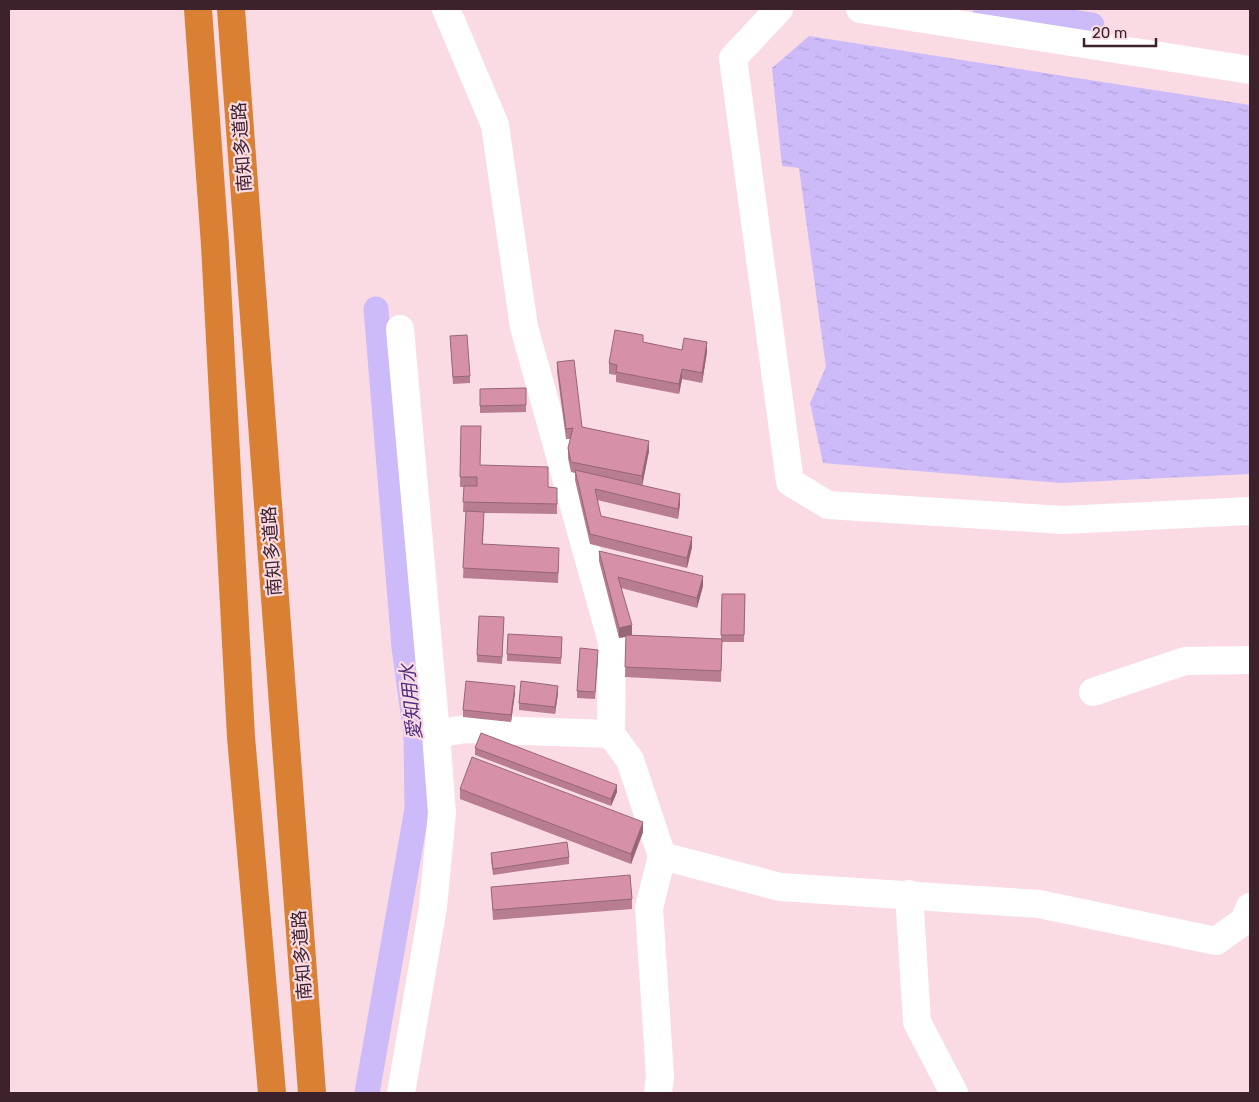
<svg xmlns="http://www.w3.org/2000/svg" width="1259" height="1102" font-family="Rubik,'Noto Sans JP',sans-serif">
<defs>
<pattern id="water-ripples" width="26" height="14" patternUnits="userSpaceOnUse" patternTransform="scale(1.25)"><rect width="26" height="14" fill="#ccbbf8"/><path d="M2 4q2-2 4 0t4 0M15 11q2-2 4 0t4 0" fill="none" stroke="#b0a0d5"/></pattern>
</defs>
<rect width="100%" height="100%" fill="#fadbe4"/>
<!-- water -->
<path fill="url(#water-ripples)" d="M 809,36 L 1250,105 L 1250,474 L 1060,483 L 823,463 L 810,403 L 826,367 L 799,168 L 782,166 L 772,68 Z"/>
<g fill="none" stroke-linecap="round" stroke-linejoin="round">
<!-- canal -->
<g stroke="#ccbbf8" stroke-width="25">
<path d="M 985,9 L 1092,25"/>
<path d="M 367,1093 L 417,809 L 416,735 L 404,647 L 376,309"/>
</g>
<!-- minor -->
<g stroke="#fff" stroke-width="28">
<path d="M 446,9 L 495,125 L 524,327 L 612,642 L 611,734 L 630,760 L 662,856 L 649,908 L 660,1076 L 658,1093"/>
<path d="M 779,9 L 733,58 L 790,482 L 828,505 L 1063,520 L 1250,511"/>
<path d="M 860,9 L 1250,70"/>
<path d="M 400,329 L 436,734"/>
<path d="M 1093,692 L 1185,661 L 1250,660"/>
<path d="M 662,856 L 780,887 L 1039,904 L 1216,941 L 1244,921 L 1250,907"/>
<path d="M 909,894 L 917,1022 L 954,1093"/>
<path d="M 401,1093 L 433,907 L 442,813 L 436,734 L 465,729 L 611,734"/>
</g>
<!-- highway -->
<g stroke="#d98034" stroke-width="28">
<path d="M 198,9 L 215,245 L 241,737 L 272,1093"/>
<path d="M 231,9 L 312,1093"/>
</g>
</g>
<!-- wall -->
<g fill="#b87d90">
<path d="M 450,336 L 470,376 L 470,383 L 453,384 Z"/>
<path d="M 643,342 L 682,350 L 707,352 L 702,383 L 682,379 L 679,394 L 616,382 L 616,375 L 609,374 L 609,363 Z"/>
<path d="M 557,362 L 582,427 L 649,451 L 642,485 L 680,504 L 678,519 L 597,500 L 601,516 L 692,547 L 687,568 L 590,544 L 575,480 L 575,473 L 571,472 L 568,458 L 568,448 L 571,439 L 566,439 L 557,372 Z"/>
<path d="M 526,388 L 526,412 L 480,413 L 480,389 Z"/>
<path d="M 461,426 L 480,465 L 548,487 L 557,488 L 557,514 L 484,513 L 483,544 L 559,559 L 558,583 L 463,578 L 466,512 L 463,512 L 464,487 L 460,487 Z"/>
<path d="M 599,551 L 703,586 L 697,608 L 621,588 L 632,635 L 721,639 L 722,594 L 745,594 L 744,642 L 722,642 L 721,682 L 625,677 L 626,637 L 619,638 L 599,561 Z"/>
<path d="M 504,617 L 502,664 L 477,662 L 477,655 Z"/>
<path d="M 562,637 L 561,664 L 507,661 L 507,654 Z"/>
<path d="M 598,657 L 595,699 L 577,698 L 577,691 Z"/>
<path d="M 515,693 L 511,722 L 463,717 L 463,710 Z"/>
<path d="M 558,693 L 555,714 L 519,710 L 519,703 Z"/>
<path d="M 475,748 L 617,792 L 611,806 L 475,755 Z"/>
<path d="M 460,789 L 643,832 L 631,864 L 460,799 Z"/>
<path d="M 491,853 L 569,857 L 569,864 L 493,875 L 491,860 Z"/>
<path d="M 491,887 L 632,899 L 632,909 L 493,920 Z"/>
</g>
<!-- shaded-wall -->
<g fill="#966676">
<path d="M 707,342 L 707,352 L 702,383 L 702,373 Z"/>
<path d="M 682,369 L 682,379 L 679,394 L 679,384 Z"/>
<path d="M 649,441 L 649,451 L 642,487 L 642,476 Z"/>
<path d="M 680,494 L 680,504 L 678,519 L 678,509 Z"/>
<path d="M 692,537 L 692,547 L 687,568 L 687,558 Z"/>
<path d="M 703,576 L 703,586 L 697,608 L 697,598 Z"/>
<path d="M 632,625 L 632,635 L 619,638 L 619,628 Z"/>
<path d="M 515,686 L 515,693 L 511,722 L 511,715 Z"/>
<path d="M 558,686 L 558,693 L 555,714 L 555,707 Z"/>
<path d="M 617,785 L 617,792 L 611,806 L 611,799 Z"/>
<path d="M 643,822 L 643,832 L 631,864 L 631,854 Z"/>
</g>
<!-- building -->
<g fill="#d691a8" stroke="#966676">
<path d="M 615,330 L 643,335 L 643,342 L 682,350 L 684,338 L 707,342 L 702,373 L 682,369 L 679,384 L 616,372 L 617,365 L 609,363 Z"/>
<path d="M 467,335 L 470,376 L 453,377 L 450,336 Z"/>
<path d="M 574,360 L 582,427 L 649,441 L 642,476 L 571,462 L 568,448 L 573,428 L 566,429 L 557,362 Z"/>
<path d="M 526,388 L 526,405 L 480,406 L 480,389 Z"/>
<path d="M 461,426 L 481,426 L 480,465 L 548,467 L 548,487 L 557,488 L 557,504 L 463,502 L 464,486 L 477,486 L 477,477 L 460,477 Z"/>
<path d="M 575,470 L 680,494 L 678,509 L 595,489 L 601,516 L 692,537 L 687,558 L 590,534 Z"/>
<path d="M 466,511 L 484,512 L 482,544 L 559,548 L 558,573 L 463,568 Z"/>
<path d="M 599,551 L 703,576 L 697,598 L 618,577 L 632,625 L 619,628 Z"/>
<path d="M 722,594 L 745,594 L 744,635 L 721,635 Z"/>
<path d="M 479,616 L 504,617 L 502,657 L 477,655 Z"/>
<path d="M 508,634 L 562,637 L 561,658 L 507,654 Z"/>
<path d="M 626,635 L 722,639 L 721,671 L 625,667 Z"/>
<path d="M 580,648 L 598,650 L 595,692 L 577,691 Z"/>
<path d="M 466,681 L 515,686 L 511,715 L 463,710 Z"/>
<path d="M 521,681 L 558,686 L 555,707 L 519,703 Z"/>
<path d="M 481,733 L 617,785 L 611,799 L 475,748 Z"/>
<path d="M 472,757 L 643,822 L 631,854 L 460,789 Z"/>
<path d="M 567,842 L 569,857 L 493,869 L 491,853 Z"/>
<path d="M 630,875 L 632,899 L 493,910 L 491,887 Z"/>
</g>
<g text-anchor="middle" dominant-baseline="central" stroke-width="4.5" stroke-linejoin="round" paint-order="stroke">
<!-- street labels -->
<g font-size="18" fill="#3d212b" stroke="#fadbe4">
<text transform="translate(242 147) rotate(-94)">南知多道路</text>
<text transform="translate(272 551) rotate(-94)">南知多道路</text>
<text transform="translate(302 955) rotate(-94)">南知多道路</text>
</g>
<!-- water labels -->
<g font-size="19" font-style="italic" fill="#4e2d82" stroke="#fadbe4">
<text transform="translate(411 702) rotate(-96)">愛知用水</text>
</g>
</g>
<!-- border -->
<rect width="1259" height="1102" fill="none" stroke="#3d212b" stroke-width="20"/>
<!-- scale -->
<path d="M1084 38v8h72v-8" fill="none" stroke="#3d212b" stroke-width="2.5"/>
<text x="1092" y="38" font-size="15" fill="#3d212b" stroke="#fadbe4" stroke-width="4" paint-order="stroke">20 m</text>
</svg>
